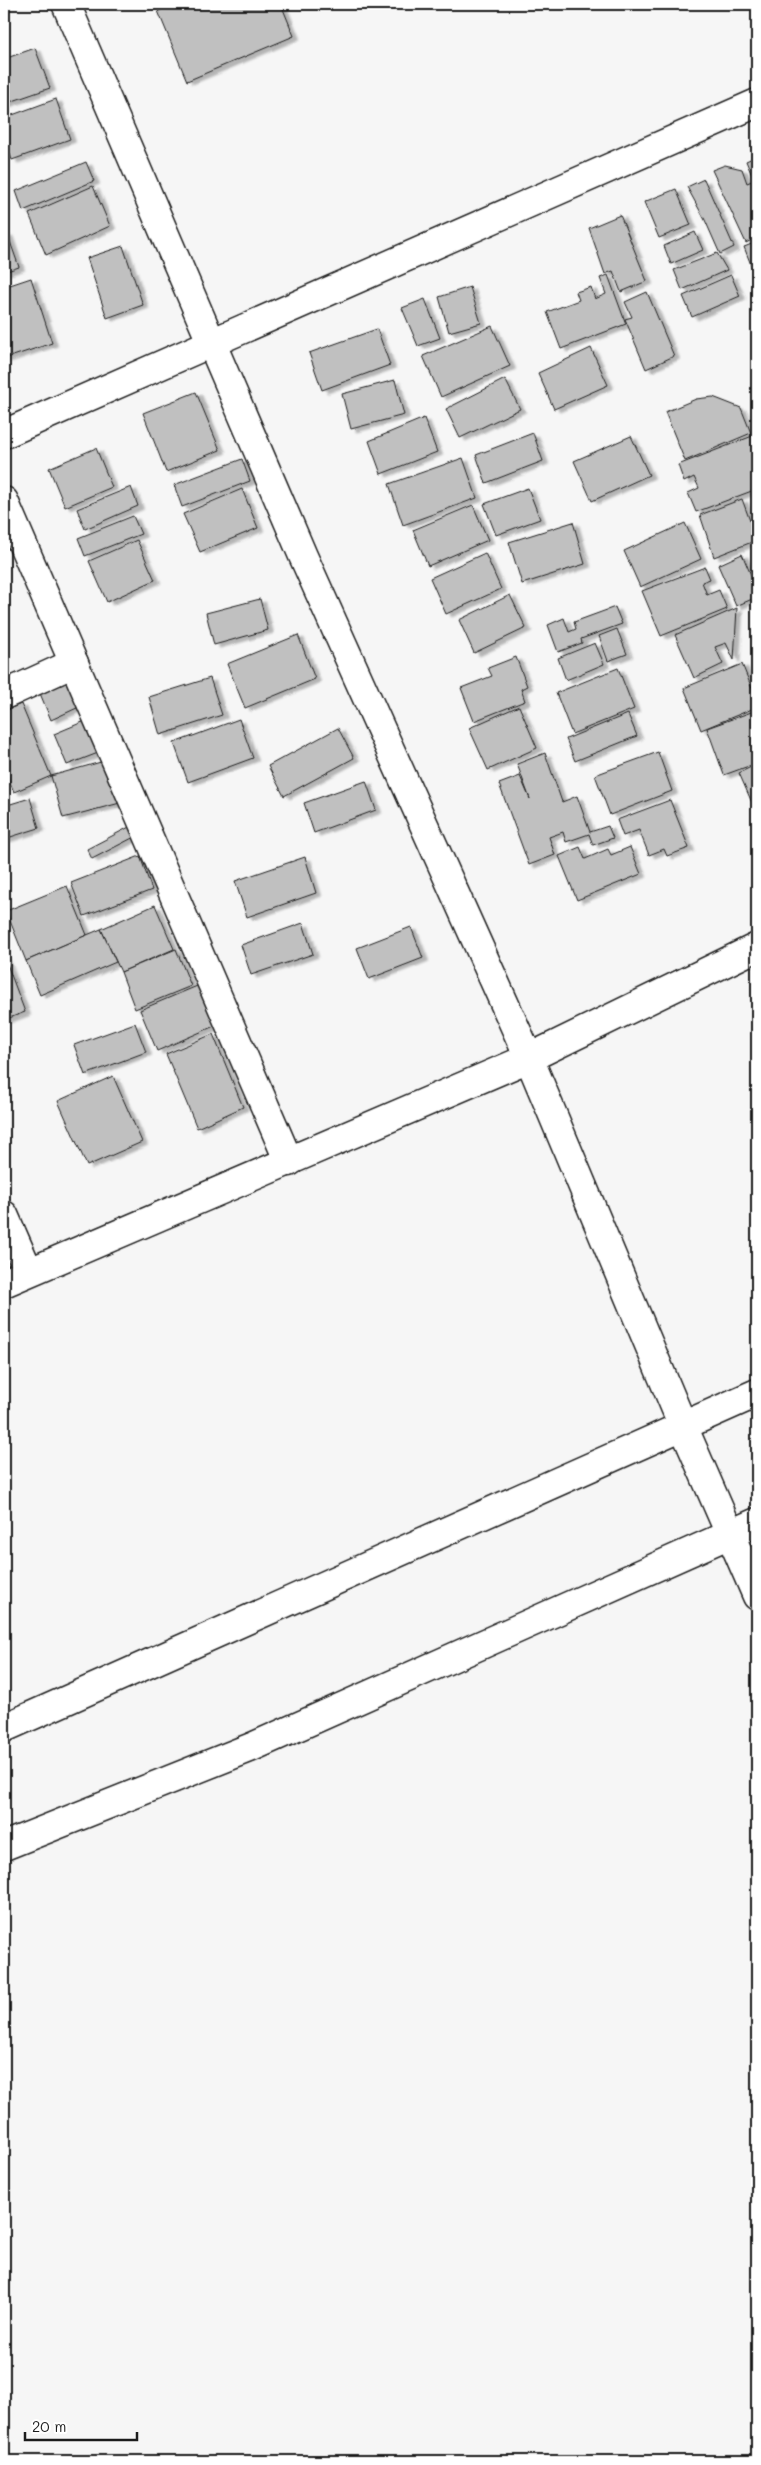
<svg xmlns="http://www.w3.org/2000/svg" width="761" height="2465" font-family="Mali,sans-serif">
<defs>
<filter id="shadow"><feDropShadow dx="5.5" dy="3" stdDeviation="1" flood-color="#0004"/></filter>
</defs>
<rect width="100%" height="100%" fill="#f6f6f6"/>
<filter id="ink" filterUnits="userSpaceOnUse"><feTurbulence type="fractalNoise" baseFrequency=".02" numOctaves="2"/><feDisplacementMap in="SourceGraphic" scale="10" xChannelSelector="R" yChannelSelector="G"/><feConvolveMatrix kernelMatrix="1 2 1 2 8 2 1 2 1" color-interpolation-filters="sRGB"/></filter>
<g filter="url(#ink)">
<!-- building -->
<g fill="#c0c0c0" stroke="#1c1c1c" filter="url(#shadow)">
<path d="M 176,4 L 281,4 L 294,36 L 187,81 L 158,11 Z"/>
<path d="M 35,48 L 50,88 L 4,104 L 4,59 Z"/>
<path d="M 56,99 L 70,139 L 12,160 L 4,137 L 4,118 Z"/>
<path d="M 757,156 L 757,177 L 753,178 L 746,161 Z"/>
<path d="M 86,162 L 94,181 L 23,211 L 16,191 Z"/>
<path d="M 725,165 L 742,169 L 747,183 L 757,179 L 757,237 L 746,243 L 712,170 Z"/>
<path d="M 704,179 L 734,247 L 720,254 L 705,220 L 687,187 Z"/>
<path d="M 93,186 L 110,226 L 46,255 L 29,214 Z"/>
<path d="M 676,189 L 691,225 L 659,238 L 644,202 Z"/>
<path d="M 620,215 L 647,281 L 621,292 L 613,271 L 605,274 L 589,228 Z"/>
<path d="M 695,232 L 703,250 L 671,264 L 664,246 Z"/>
<path d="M 7,233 L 19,267 L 4,272 L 4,234 Z"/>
<path d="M 757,242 L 757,280 L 744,247 Z"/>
<path d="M 123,246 L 143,305 L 107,318 L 87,258 Z"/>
<path d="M 717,253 L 727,270 L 682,290 L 674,270 Z"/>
<path d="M 608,275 L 626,324 L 561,349 L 547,312 L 579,300 L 576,292 L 591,287 L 595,299 L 606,294 L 600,278 Z"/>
<path d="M 731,275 L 740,296 L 692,317 L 683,296 Z"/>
<path d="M 31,278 L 52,343 L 4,359 L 4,287 Z"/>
<path d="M 470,287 L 481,323 L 449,332 L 439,297 Z"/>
<path d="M 647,292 L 674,356 L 646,369 L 625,319 L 632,317 L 625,302 Z"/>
<path d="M 425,299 L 440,338 L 418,346 L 402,308 Z"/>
<path d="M 492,326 L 510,366 L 441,397 L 423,356 Z"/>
<path d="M 377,329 L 390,365 L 322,390 L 309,353 Z"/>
<path d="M 591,348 L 608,385 L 554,409 L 538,373 Z"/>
<path d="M 505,379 L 520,409 L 460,438 L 446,409 Z"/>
<path d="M 395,380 L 404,415 L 351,429 L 342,394 Z"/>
<path d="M 196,392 L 220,450 L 166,472 L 143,413 Z"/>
<path d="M 713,397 L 741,408 L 751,433 L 685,461 L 665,412 L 696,399 Z"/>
<path d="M 424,418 L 437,452 L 381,474 L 369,441 Z"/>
<path d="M 533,433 L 543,461 L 486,483 L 476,455 Z"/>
<path d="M 755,435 L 757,453 L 751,455 L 754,461 L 757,459 L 757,489 L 696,512 L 688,493 L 699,488 L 694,477 L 684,482 L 678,465 Z"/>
<path d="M 631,436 L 649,475 L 592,501 L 574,461 Z"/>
<path d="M 96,448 L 112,487 L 65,507 L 49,468 Z"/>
<path d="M 463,458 L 477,498 L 403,525 L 389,484 Z"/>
<path d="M 242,459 L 250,481 L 182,507 L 174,485 Z"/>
<path d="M 131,487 L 138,506 L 85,529 L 77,509 Z"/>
<path d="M 528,488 L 540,519 L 496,535 L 484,504 Z"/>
<path d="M 242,489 L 258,528 L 200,552 L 183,514 Z"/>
<path d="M 742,499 L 757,540 L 714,557 L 700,515 Z"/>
<path d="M 473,505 L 488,540 L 428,566 L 413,530 Z"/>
<path d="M 133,516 L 141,534 L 85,556 L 78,538 Z"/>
<path d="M 573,522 L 585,564 L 522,584 L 509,542 Z"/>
<path d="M 685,523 L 701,559 L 640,587 L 624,551 Z"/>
<path d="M 137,540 L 155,580 L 107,602 L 89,561 Z"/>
<path d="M 485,553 L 501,589 L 446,614 L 430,578 Z"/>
<path d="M 742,554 L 757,589 L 757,597 L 736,606 L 718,565 Z"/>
<path d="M 705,567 L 710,579 L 702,582 L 707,595 L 719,590 L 727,609 L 661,636 L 642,591 Z"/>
<path d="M 510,595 L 526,628 L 474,653 L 459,620 Z"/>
<path d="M 260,599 L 268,630 L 214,645 L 206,613 Z"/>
<path d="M 615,607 L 622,624 L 581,639 L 582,643 L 558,652 L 548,625 L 564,618 L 569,632 L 576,629 L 574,622 Z"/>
<path d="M 737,608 L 734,660 L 726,643 L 715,647 L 723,664 L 694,678 L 675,635 Z"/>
<path d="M 617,629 L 627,654 L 608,661 L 599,636 Z"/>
<path d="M 298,635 L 315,679 L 245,708 L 227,664 Z"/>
<path d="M 595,643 L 604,664 L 566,680 L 558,658 Z"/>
<path d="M 516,657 L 527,686 L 521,689 L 525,701 L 474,721 L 461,688 L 492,676 L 488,668 Z"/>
<path d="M 742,664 L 757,701 L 757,707 L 701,730 L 684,688 Z"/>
<path d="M 618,668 L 634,709 L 572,734 L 556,693 Z"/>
<path d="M 67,678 L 79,707 L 51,720 L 39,691 Z"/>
<path d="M 210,678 L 222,715 L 160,735 L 149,697 Z"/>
<path d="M 21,704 L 51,776 L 14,792 L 4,768 L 4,711 Z"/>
<path d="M 519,706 L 537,748 L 488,770 L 469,728 Z"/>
<path d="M 757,710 L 757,763 L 724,775 L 707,728 Z"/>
<path d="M 628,714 L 637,736 L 575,761 L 566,739 Z"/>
<path d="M 239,719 L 253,758 L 188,782 L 174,743 Z"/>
<path d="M 85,721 L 98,753 L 67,765 L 54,734 Z"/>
<path d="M 338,728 L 354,758 L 284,796 L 268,766 Z"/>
<path d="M 658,752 L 672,791 L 610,815 L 595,775 Z"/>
<path d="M 545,753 L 562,802 L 577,796 L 590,832 L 608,826 L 613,838 L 593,845 L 589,834 L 566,842 L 563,832 L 549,837 L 555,855 L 529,865 L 499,784 L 520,776 L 530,799 L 517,764 Z"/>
<path d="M 108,760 L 120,803 L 63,818 L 51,776 Z"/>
<path d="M 757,764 L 757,814 L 739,773 Z"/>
<path d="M 366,781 L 376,810 L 314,833 L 304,803 Z"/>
<path d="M 30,798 L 39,828 L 4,839 L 4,806 Z"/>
<path d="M 670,800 L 689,848 L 667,856 L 664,849 L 649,855 L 639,830 L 623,836 L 617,820 Z"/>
<path d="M 135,824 L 140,834 L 92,859 L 87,849 Z"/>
<path d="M 580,847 L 585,859 L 608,849 L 611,855 L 630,847 L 641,874 L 577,900 L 559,856 Z"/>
<path d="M 140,856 L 152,890 L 84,916 L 71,883 Z"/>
<path d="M 305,857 L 316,893 L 247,917 L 235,881 Z"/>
<path d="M 67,886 L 87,935 L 26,961 L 6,911 Z"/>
<path d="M 155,905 L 174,949 L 121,972 L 101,929 Z"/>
<path d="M 303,923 L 313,954 L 251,975 L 241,945 Z"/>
<path d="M 411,927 L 423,958 L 369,979 L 357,948 Z"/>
<path d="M 101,929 L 116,962 L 40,995 L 26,961 Z"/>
<path d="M 176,949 L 191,986 L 135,1009 L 121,972 Z"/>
<path d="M 4,956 L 25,1012 L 4,1020 Z"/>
<path d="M 202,984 L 219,1024 L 157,1051 L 140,1010 Z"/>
<path d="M 135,1023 L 146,1052 L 85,1075 L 74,1045 Z"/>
<path d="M 213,1034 L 243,1107 L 197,1128 L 166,1054 Z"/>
<path d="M 113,1076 L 142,1142 L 87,1166 L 58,1101 Z"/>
</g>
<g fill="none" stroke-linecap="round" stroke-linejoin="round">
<!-- minor casing -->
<g stroke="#1c1c1c" stroke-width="31">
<g id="minor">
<path d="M 66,4 L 303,556 L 529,1058 L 683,1426 L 757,1596"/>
<path d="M 4,434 L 757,103"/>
<path d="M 4,501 L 289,1162"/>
<path d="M 4,695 L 74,663"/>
<path d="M 4,1215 L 28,1270"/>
<path d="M 4,1283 L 529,1058 L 757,947"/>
</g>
</g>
<!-- tertiary casing -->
<g stroke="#1c1c1c" stroke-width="31">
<g id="tertiary">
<path d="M 4,1728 L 757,1393"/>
<path d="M 4,1846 L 252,1747 L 757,1522"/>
</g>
</g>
<!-- minor -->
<use href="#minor" stroke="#fff" stroke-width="28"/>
<!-- tertiary -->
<use href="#tertiary" stroke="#fff" stroke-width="28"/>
</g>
</g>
<!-- margin -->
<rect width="761" height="2465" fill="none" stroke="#fff" stroke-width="20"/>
<rect x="10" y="10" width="741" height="2445" fill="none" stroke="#1c1c1c" stroke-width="2" filter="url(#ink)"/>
<!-- scale -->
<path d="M25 2432v8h112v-8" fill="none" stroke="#1c1c1c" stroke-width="2.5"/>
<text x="32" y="2432" font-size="15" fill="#1c1c1c" stroke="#ffffff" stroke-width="4" paint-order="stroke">20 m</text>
</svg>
